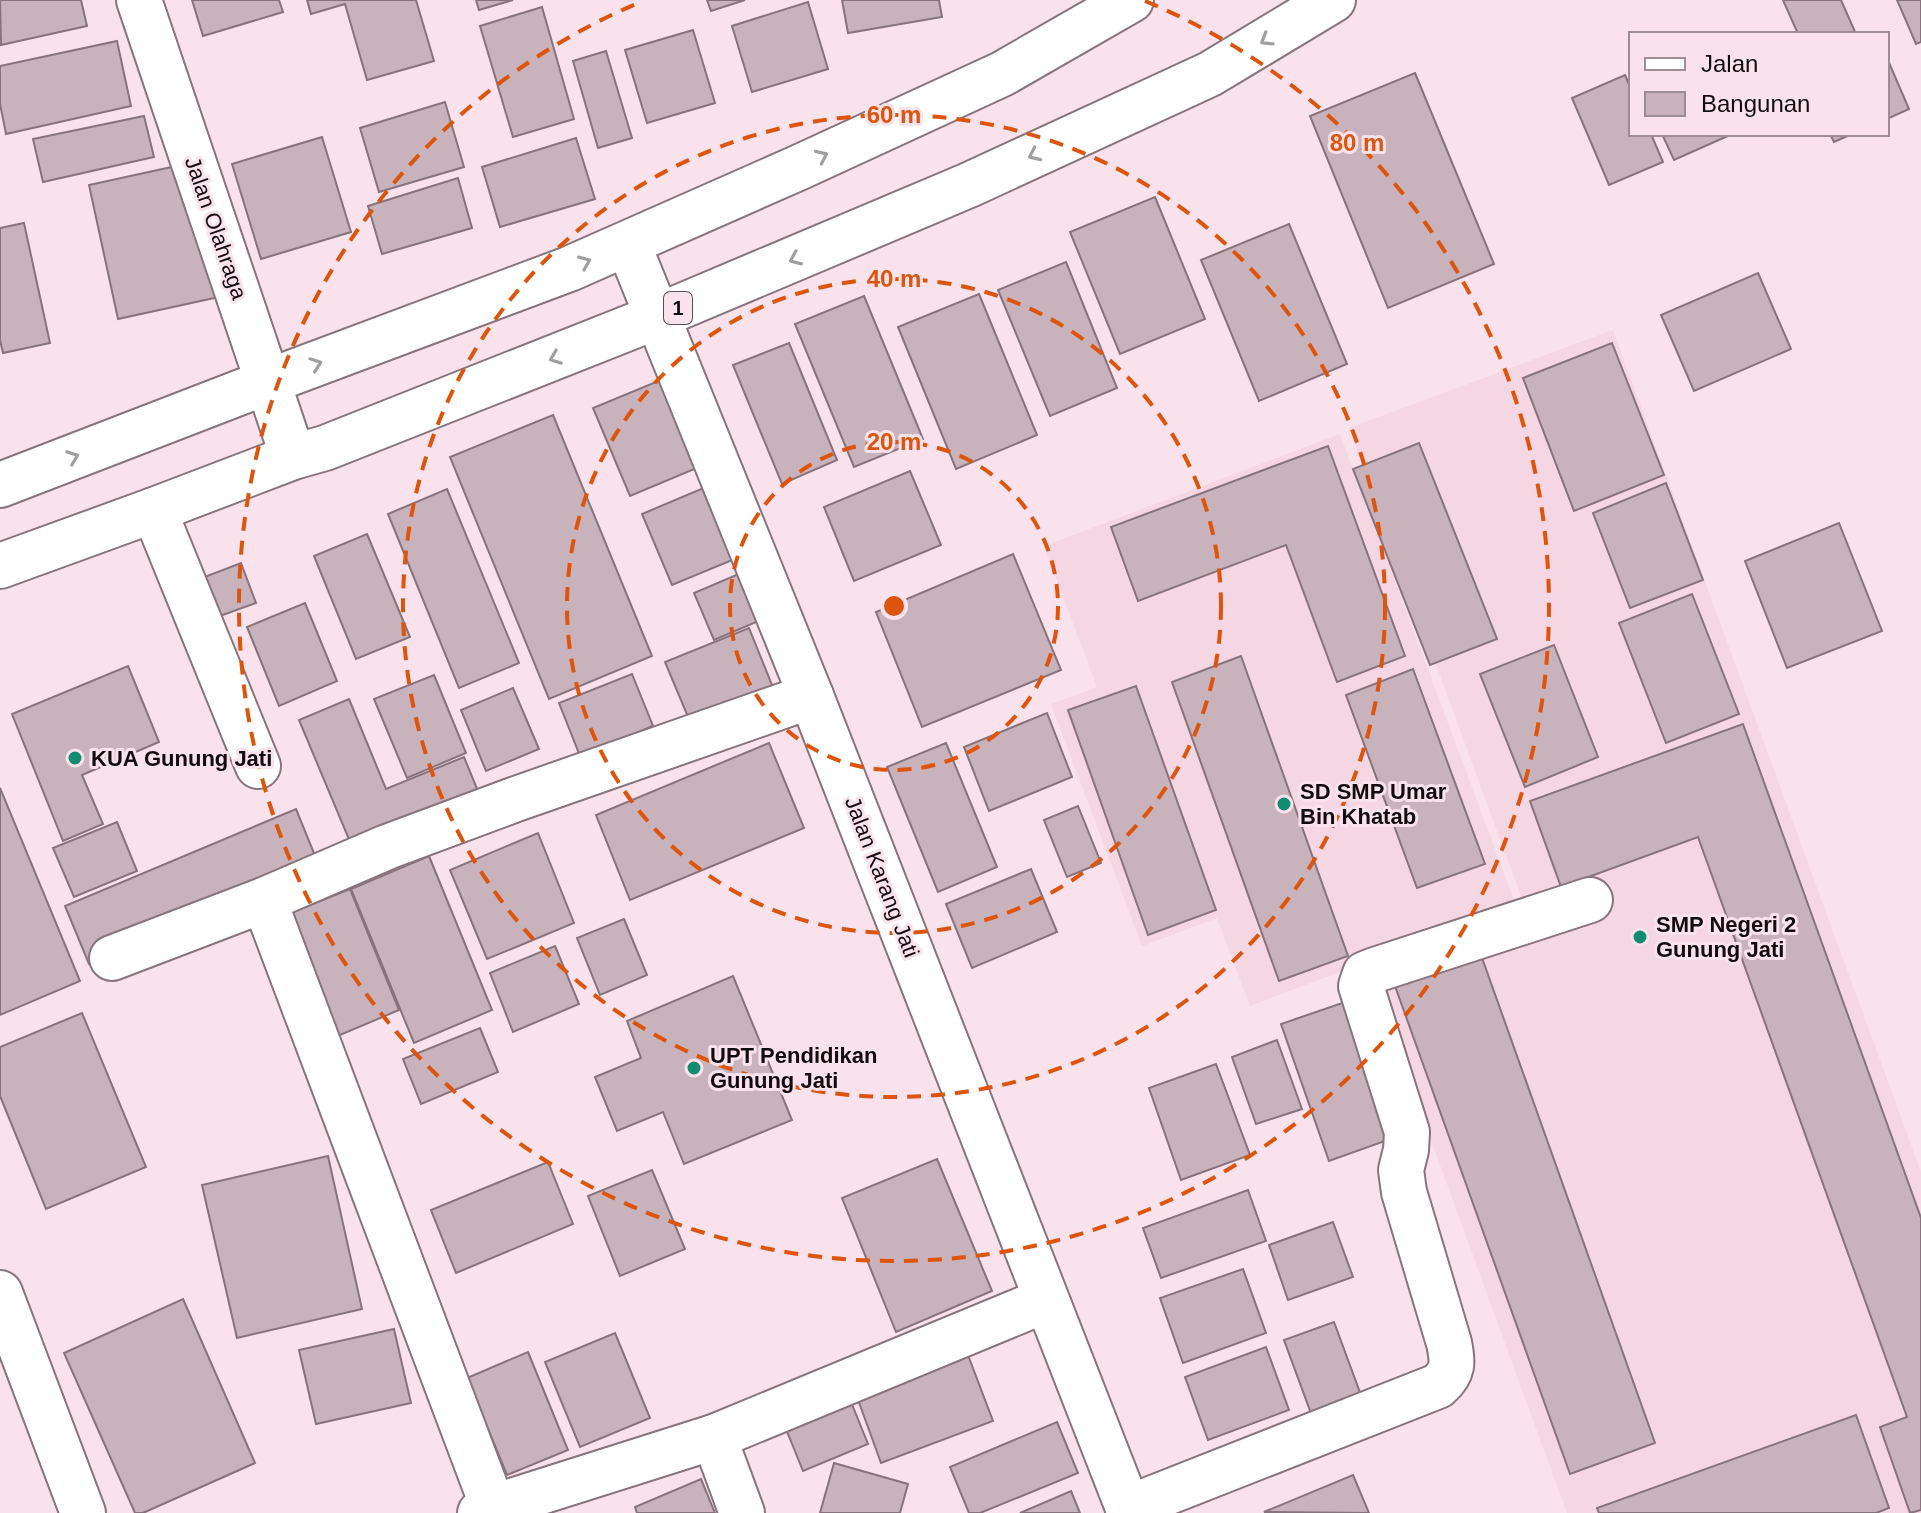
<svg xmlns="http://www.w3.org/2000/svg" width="1921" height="1513" font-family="Arial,sans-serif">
<rect width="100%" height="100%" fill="#f9e2eb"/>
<!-- built -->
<g fill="#f5d6e3">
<path d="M 1613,330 L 1921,1172 L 1921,1513 L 1567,1513 L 1367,965 L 1525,907 L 1349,428 Z"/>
<path d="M 1340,434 L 1516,905 L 1250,1006 L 1217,918 L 1142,946 L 1051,704 L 1097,687 L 1044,546 Z"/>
</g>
<!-- building -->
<g fill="#c8b2bb" stroke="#87737c" stroke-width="2">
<path d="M 0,0 L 81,0 L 87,26 L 1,45 Z"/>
<path d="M 192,0 L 279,0 L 283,12 L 203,36 Z"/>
<path d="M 307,0 L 416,0 L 434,61 L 367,80 L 345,4 L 311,14 Z"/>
<path d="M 476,0 L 513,0 L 479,10 Z"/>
<path d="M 707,0 L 745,0 L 711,11 Z"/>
<path d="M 842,0 L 939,0 L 942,17 L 848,33 Z"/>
<path d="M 1783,0 L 1841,0 L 1856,34 L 1798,34 Z"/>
<path d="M 1897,0 L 1921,0 L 1921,42 L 1916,44 Z"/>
<path d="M 808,2 L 828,69 L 752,92 L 732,26 Z"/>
<path d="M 542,7 L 574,119 L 513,137 L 480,26 Z"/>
<path d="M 693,30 L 715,103 L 647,123 L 625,50 Z"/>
<path d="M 117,41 L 131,106 L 6,134 L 0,104 L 0,66 Z"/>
<path d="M 606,51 L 632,138 L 598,148 L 573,61 Z"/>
<path d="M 1887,58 L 1909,109 L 1887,119 Z"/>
<path d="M 1415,73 L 1494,264 L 1388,308 L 1310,116 Z"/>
<path d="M 1625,75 L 1631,89 L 1631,134 L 1651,134 L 1663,162 L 1609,185 L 1572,98 Z"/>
<path d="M 445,102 L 464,167 L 379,192 L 360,128 Z"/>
<path d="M 144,116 L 154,157 L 43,182 L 33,139 Z"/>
<path d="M 1662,134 L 1730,134 L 1730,135 L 1674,160 Z"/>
<path d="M 1830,134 L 1852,134 L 1834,142 Z"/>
<path d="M 322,137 L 351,232 L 261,259 L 232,164 Z"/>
<path d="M 576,138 L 595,199 L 500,227 L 482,167 Z"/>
<path d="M 190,163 L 219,297 L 118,319 L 89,185 Z"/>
<path d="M 458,178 L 472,228 L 382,254 L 368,206 Z"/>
<path d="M 1155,197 L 1205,319 L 1120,354 L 1070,232 Z"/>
<path d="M 24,223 L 50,343 L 3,353 L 0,340 L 0,228 Z"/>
<path d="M 1289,224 L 1347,364 L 1259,401 L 1201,260 Z"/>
<path d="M 1066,262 L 1117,388 L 1050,416 L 998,290 Z"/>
<path d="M 1758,273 L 1791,349 L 1694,391 L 1661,315 Z"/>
<path d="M 979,294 L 1037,435 L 956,469 L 898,327 Z"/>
<path d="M 864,296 L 923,439 L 854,467 L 795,324 Z"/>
<path d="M 789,343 L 837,460 L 782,484 L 733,365 Z"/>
<path d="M 1612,343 L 1664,475 L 1574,511 L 1523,378 Z"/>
<path d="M 668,377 L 704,465 L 630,496 L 593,408 Z"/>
<path d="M 553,415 L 652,656 L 549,699 L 450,457 Z"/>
<path d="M 1419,443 L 1497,639 L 1430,665 L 1353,469 Z"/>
<path d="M 1328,446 L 1405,656 L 1337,682 L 1286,545 L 1138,601 L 1111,527 Z"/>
<path d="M 910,471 L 941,545 L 854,581 L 824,507 Z"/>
<path d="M 1666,483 L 1703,580 L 1630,608 L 1593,513 Z"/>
<path d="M 713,484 L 742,556 L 672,585 L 642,514 Z"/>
<path d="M 447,489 L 519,663 L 459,688 L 388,514 Z"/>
<path d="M 1839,523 L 1882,631 L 1787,668 L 1745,561 Z"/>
<path d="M 367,534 L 410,637 L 356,659 L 314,556 Z"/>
<path d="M 1013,554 L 1061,670 L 922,727 L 876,612 Z"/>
<path d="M 241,563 L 256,603 L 209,620 L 194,581 Z"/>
<path d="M 741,573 L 761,620 L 714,640 L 694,593 Z"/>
<path d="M 1692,594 L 1739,714 L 1666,743 L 1619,623 Z"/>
<path d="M 305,603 L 337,681 L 279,706 L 247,627 Z"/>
<path d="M 749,628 L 774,690 L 691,724 L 665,662 Z"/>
<path d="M 1554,645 L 1598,757 L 1525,787 L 1480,674 Z"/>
<path d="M 1241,656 L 1348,956 L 1279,981 L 1172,682 Z"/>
<path d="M 128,666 L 159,742 L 82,775 L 103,824 L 63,841 L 12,714 Z"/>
<path d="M 1413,669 L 1485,864 L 1417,888 L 1346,695 Z"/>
<path d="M 632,674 L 653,726 L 580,756 L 559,703 Z"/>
<path d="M 434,675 L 466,753 L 407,778 L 374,699 Z"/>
<path d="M 1136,686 L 1216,910 L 1148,935 L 1068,710 Z"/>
<path d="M 513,688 L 539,749 L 486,771 L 461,710 Z"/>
<path d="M 349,699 L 386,789 L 464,757 L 480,796 L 353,849 L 299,720 Z"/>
<path d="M 1047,713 L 1072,777 L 989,811 L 964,747 Z"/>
<path d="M 1743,724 L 1921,1218 L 1921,1510 L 1910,1513 L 1880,1427 L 1907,1417 L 1698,837 L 1561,887 L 1530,801 Z"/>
<path d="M 769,743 L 804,828 L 630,900 L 596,815 Z"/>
<path d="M 946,743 L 997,867 L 938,892 L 887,767 Z"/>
<path d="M 0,788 L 80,981 L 0,1015 Z"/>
<path d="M 1078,806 L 1101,863 L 1067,877 L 1044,820 Z"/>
<path d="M 296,809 L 320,868 L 89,964 L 65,906 Z"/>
<path d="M 117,822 L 137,871 L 74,897 L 53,848 Z"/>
<path d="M 538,833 L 574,923 L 487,959 L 450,870 Z"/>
<path d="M 429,856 L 492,1010 L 414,1043 L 351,889 Z"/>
<path d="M 1031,869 L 1057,932 L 972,968 L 946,904 Z"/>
<path d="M 350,889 L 399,1010 L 333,1038 L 283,916 Z"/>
<path d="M 624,919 L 647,975 L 600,995 L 577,938 Z"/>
<path d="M 555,946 L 579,1004 L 513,1032 L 490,973 Z"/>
<path d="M 1481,955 L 1655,1443 L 1570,1474 L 1395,986 Z"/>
<path d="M 733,976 L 792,1120 L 684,1164 L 663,1112 L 617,1131 L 595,1077 L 641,1058 L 627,1021 Z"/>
<path d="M 1351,1000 L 1399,1136 L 1329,1161 L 1281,1024 Z"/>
<path d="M 82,1013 L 146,1167 L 46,1209 L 0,1096 L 0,1047 Z"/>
<path d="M 480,1028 L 498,1072 L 421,1104 L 403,1059 Z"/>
<path d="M 1277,1040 L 1302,1109 L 1256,1124 L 1232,1057 Z"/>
<path d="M 1216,1064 L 1250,1155 L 1181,1180 L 1149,1088 Z"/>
<path d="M 328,1156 L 362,1309 L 237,1338 L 202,1185 Z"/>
<path d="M 937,1159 L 992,1291 L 896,1332 L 842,1198 Z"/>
<path d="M 548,1162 L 573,1224 L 456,1273 L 431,1210 Z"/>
<path d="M 652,1170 L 685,1249 L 620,1276 L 588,1196 Z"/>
<path d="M 1248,1190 L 1266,1241 L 1161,1278 L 1143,1228 Z"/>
<path d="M 1333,1222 L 1353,1277 L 1288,1300 L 1269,1245 Z"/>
<path d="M 1243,1269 L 1266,1333 L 1183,1363 L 1160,1298 Z"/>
<path d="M 183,1299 L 255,1463 L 143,1513 L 135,1513 L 64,1353 Z"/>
<path d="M 1334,1322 L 1362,1398 L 1312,1416 L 1284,1340 Z"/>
<path d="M 394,1329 L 411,1403 L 316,1424 L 299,1350 Z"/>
<path d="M 615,1333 L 650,1418 L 580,1447 L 545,1362 Z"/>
<path d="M 963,1342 L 993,1421 L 881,1463 L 852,1383 Z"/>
<path d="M 1266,1347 L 1289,1410 L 1208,1440 L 1185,1377 Z"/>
<path d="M 528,1352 L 568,1450 L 507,1475 L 467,1378 Z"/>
<path d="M 847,1392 L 868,1444 L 803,1471 L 782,1419 Z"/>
<path d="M 1856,1415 L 1889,1508 L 1876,1513 L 1599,1513 L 1597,1508 Z"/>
<path d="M 1057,1422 L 1078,1473 L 980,1513 L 969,1513 L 950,1467 Z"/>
<path d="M 834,1463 L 908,1484 L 900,1513 L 820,1513 Z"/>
<path d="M 1353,1475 L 1369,1513 L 1264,1512 Z"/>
<path d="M 701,1479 L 715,1513 L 637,1513 L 635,1507 Z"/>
<path d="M 1071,1491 L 1080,1513 L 1020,1513 Z"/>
</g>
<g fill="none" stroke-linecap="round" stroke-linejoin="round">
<!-- street casing -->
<g stroke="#88747c" stroke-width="48">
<g id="street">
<path d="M 139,0 L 293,457"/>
<path d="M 628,244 L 811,696 L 1130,1513"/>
<path d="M 154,510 L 258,766"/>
<path d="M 264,900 L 493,1507"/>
<path d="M 112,958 L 264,900 L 387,847 L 516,799 L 811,696"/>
<path d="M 0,1293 L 83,1513"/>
<path d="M 714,1437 L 742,1513"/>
<path d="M 1128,1508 L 1438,1386 C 1454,1372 1453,1362 1449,1343 L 1404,1192 L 1401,1170 L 1406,1150 L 1407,1132 L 1361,986 L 1365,974 L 1375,970 L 1590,900"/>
<path d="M 480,1513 L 493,1507 L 714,1437 L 1046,1300"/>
</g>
</g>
<!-- highway casing -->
<g stroke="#88747c" stroke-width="48">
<g id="highway">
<path d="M 0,485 L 267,382 L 569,269 L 800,167 L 1002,74 L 1131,0"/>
<path d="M 0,566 L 154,510 L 293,457 L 325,448 L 656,317 L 969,185 L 1210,74 L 1333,0"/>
</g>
</g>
<!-- street -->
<use href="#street" stroke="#fff" stroke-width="44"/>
<!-- highway -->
<use href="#highway" stroke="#fff" stroke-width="44"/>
</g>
<!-- one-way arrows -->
<defs><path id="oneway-chevron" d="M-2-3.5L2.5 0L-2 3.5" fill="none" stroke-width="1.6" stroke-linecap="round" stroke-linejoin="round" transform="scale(2)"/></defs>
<g stroke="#a19e9f">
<use href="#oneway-chevron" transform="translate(1266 40) rotate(149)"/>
<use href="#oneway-chevron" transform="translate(1034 155) rotate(155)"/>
<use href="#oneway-chevron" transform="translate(822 156) rotate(-25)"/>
<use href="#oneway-chevron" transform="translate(795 259) rotate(157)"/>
<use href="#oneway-chevron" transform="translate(585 262) rotate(-23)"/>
<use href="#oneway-chevron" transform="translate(555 358) rotate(159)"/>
<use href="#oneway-chevron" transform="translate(316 364) rotate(-20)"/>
<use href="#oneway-chevron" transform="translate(73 457) rotate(-21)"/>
</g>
<!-- distance rings -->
<g fill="none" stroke="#dd550c" stroke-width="4" stroke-dasharray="14 10">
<circle cx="894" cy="606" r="164"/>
<circle cx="894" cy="606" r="327"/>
<circle cx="894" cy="606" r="491"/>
<path d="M1145 1A655 655 0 1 1 643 1"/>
</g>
<!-- markers -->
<g fill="#148c6f" stroke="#f9e2eb" stroke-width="3">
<circle cx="75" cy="758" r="8"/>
<circle cx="1284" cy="804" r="8"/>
<circle cx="1640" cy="937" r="8"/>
<circle cx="694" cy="1068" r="8"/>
</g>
<g text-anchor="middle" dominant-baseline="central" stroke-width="6" stroke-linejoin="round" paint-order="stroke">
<!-- shield labels -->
<rect fill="#f9e2eb" stroke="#584c51" stroke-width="2" x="664" y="292" width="28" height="32" rx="6"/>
<g font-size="20" font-weight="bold" fill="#130c0f">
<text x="678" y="308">1</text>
</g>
<!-- street labels -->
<g font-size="22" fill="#130c0f" stroke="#f9e2eb">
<text transform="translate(216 228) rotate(71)">Jalan Olahraga</text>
<text transform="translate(882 877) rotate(69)">Jalan Karang Jati</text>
</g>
<!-- poi labels -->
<g font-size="22" font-weight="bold" fill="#130c0f" stroke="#f9e2eb" text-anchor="start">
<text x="91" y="758">KUA Gunung Jati</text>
<text x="1300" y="791">SD SMP Umar<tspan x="1300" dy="25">Bin Khatab</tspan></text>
<text x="1656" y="924">SMP Negeri 2<tspan x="1656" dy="25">Gunung Jati</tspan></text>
<text x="710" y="1055">UPT Pendidikan<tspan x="710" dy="25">Gunung Jati</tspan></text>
</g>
</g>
<circle cx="894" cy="606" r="12" fill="#dd550c" stroke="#f9e2eb" stroke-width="4"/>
<g font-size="24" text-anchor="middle" font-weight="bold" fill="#dd550c" stroke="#f9e2eb" stroke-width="6" stroke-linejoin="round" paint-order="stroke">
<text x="894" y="123">60 m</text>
<text x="1357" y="151">80 m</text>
<text x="894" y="287">40 m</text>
<text x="894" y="450">20 m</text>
</g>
<!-- legend -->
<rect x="1629" y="32" width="260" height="104" fill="#f9e2eb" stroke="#9d8c93" stroke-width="2"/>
<rect x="1645" y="58" width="40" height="12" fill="#ffffff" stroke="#9d8c93" stroke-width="2"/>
<text x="1701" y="72" font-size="24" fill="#130c0f">Jalan</text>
<rect x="1645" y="92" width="40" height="24" fill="#c8b2bb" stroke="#9d8c93" stroke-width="2"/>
<text x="1701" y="112" font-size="24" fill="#130c0f">Bangunan</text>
</svg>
